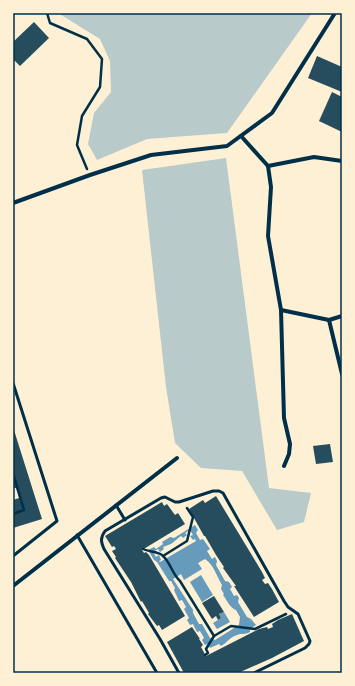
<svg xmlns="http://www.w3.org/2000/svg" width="355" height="686" font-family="Arial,sans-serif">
<rect width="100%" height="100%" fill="#fdf0d5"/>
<!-- green -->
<g fill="#b9caca">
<path d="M 58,13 L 312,13 L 227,133 L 147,139 L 97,160 L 88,144 L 94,113 L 111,92 L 110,61 L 100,39 Z"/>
<path d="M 226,158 L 269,488 L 311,493 L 304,522 L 277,530 L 242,471 L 201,468 L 175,443 L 166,387 L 142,170 Z"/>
</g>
<!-- water -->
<g fill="#669bbc" fill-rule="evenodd">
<path d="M 195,525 L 198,530 L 196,533 L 200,540 L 203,539 L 210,549 L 207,551 L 212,559 L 215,557 L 217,561 L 216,565 L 225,581 L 229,582 L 232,587 L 230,589 L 234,596 L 237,595 L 239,598 L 238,602 L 247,617 L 251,619 L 256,625 L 250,629 L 250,632 C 244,635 242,633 237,635 C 230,637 228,642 221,646 L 219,644 L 210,648 L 208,644 L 205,645 L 202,640 L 204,638 L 200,631 L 197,632 L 193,624 L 190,625 L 187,620 L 189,618 L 184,609 L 186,607 L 182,600 L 179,601 L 174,590 L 175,588 L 171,581 L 169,581 L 157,562 L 154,560 L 148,550 L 154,547 L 156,549 L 163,544 L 162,542 L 170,537 L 174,538 ZM 190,530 L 193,535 L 190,536 L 193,540 L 195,539 L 196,541 L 160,562 L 159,561 L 161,560 L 159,555 L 156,557 L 153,552 L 158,549 L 160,552 L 164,549 L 163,547 L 171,544 L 181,536 L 183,538 L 187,535 L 185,533 ZM 205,559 C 214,565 216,575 222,585 L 221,589 L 224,594 L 223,595 C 227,600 230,608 236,610 L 240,617 L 239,625 L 215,640 L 210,638 L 202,624 L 199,624 L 193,613 L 193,610 L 173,579 L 181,574 L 184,580 L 202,569 L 198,563 Z"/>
<path d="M 201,575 L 213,595 L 202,602 L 190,582 Z"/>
<path d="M 224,612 L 230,622 L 217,629 L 213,623 L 221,618 L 219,614 Z"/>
</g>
<!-- building -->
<g fill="#264d5e">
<path d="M 34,22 L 49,38 L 20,66 L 13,59 L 13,42 Z"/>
<path d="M 317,56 L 342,67 L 342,92 L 308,78 Z"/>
<path d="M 332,92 L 342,97 L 342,132 L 319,121 Z"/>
<path d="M 13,427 L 42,519 L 13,528 L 13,500 L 19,498 L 16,488 L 13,488 Z"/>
<path d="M 330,444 L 333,462 L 316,464 L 313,446 Z"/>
<path d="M 216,496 L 262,572 L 265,578 L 262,580 L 265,584 L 268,583 L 272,589 L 279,602 L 254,617 L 234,586 L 236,586 L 223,568 L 224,567 L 216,555 L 205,536 L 204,536 L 189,509 L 203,500 L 205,503 Z"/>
<path d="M 162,502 L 164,506 L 167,504 L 175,515 L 178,513 L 185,524 L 142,550 L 144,553 L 146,552 L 149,555 L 185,616 L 162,630 L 159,625 L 157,626 L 148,614 L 149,613 L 142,601 L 141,602 L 131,582 L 115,558 L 116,557 L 112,551 L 116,549 L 114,546 L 112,547 L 105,536 Z"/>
<path d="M 214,596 L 224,612 L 219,614 L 221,618 L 218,620 L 216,616 L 212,619 L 202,603 Z"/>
<path d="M 292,614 L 304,641 L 272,658 L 238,673 L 184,673 L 167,642 L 192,627 L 200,639 L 199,639 L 203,645 L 201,647 L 206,656 L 259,629 L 267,627 L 268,629 L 273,627 L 272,624 L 278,620 Z"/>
</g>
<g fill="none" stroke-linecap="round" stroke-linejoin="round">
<!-- path -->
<g stroke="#003049" stroke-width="2.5">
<path d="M 47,13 L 50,23 L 87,39 L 102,59 L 100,87 L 82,116 L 77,145 L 87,169"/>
<path d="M 13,473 L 24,510 L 13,514"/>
<path d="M 143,549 C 149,552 157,551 162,555 C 170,561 172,574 180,581 L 214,636 L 206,649 L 208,653 L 205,655"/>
<path d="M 163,556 L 187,541 L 193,517 L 187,508"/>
<path d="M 214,636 L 231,626 L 255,629 L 286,614"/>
</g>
<!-- service -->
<g stroke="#003049" stroke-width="3">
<path d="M 13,383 L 57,521 L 13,556"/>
<path d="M 116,505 L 125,520"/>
<path d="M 77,535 L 157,673"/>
<path d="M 179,673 L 160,639 L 104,549 C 101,542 100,538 105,531 L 161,498 L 165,497 L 175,502 L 179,502 L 213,491 L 219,491 L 223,493 L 284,601 L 288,607 L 298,614 L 310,641 L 309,644 L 305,648 L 254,673"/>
</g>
<!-- minor -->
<g stroke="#003049" stroke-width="4">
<path d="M 241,136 L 268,166 L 271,187 L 268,236 L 281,310 L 284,418 L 290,444 L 289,454 L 284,466"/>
<path d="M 268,166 L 314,157 L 342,161"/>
<path d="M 13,203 L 90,175 L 151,155 L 227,146 L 272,113 L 335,13"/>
<path d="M 281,310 L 329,320 L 342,316"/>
<path d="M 329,320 L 342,374"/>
<path d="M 13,586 L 177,458"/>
</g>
</g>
<!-- border -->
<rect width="355" height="686" fill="none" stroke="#fdf0d5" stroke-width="28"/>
<rect x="14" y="14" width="327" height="658" fill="none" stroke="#003049" stroke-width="1.5"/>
</svg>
